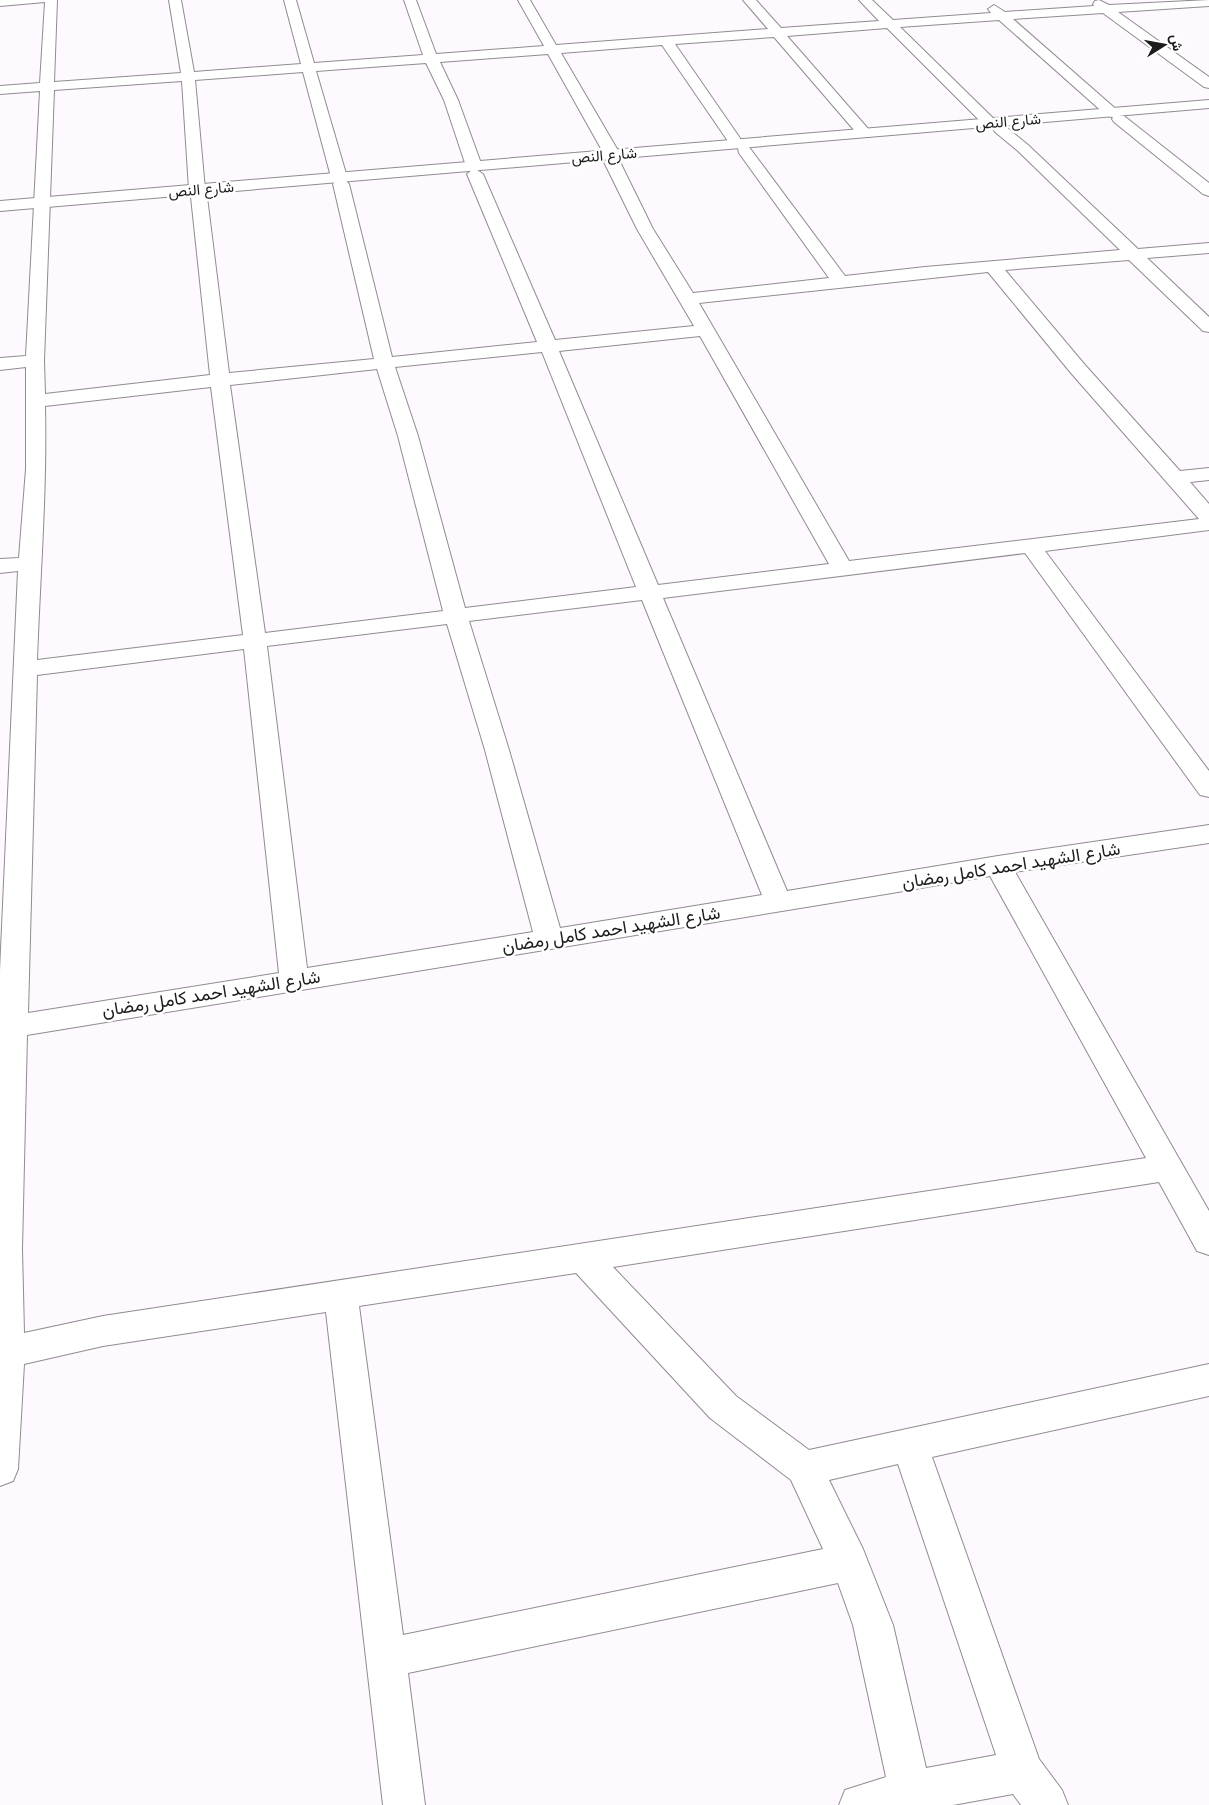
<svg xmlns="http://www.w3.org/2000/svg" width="1209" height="1805" font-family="'Public Sans',Vazirmatn,sans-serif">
<rect width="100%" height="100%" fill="#fef9ff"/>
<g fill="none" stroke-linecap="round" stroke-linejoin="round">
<!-- minor casing -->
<g stroke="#908b90" stroke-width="2">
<path id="minor" d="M 0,0 L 57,0 L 54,82 L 181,73 L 169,0 L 181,0 L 194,72 L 301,64 L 284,0 L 296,0 L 314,63 L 423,55 L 404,0 L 416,0 L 436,54 L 544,46 L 518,0 L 530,0 L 556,45 L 768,29 L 743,0 L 756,0 L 781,28 L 879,21 L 859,0 L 872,0 L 893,20 L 991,13 L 988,9 L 994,5 L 1005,12 L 1094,6 L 1093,4 L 1095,1 L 1099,0 L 1109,5 L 1209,0 L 1209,6 L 1118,12 L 1209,77 L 1209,88 L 1204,87 L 1103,13 L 1013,19 L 1117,110 L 1119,113 L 1118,115 L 1124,116 L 1209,183 L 1209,196 L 1203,194 L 1114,122 L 1112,119 L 1113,117 L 1107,116 L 999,20 L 900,27 L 995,120 L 997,123 L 995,126 L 1005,126 L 1028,145 L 1138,249 L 1209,243 L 1209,253 L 1147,258 L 1209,317 L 1209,332 L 1203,331 L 1129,260 L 1005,270 L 1085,365 L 1180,471 L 1209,468 L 1209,480 L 1190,482 L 1209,504 L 1209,530 L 1045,551 L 1209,771 L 1209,797 L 1200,795 L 1025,553 L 663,598 L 787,891 L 998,856 L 1209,825 L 1209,843 L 1015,872 L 1209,1211 L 1209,1255 L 1197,1251 L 1159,1182 L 613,1267 L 736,1396 L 809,1450 L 1209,1364 L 1209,1396 L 932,1457 L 1039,1759 L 1062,1790 L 1068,1805 L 1021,1805 L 1013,1794 L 953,1805 L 839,1805 L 845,1790 L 886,1777 L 853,1625 L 838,1583 L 408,1673 L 425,1805 L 383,1805 L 326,1312 L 103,1346 L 24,1364 L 18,1469 L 13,1481 L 0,1486 L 0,971 L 18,571 L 0,573 L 0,559 L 19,558 L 26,469 L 26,367 L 0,370 L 0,358 L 26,356 L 40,91 L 0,94 L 0,86 L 40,83 L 45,2 L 0,6 ZM 887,28 L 985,126 L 995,126 L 993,129 L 995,132 L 1018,151 L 1120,250 L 925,267 L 845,276 L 749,147 L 743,146 L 744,144 L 675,44 L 774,37 L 860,137 L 870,137 L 872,134 L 870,131 L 787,36 ZM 662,45 L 732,147 L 738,148 L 739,153 L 829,278 L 693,293 L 653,229 L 620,162 L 614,158 L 620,154 L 561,53 ZM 548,54 L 604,154 L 610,158 L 604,162 L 637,229 L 694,326 L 555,340 L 483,174 L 477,170 L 482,166 L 458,100 L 440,62 ZM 426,63 L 444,100 L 466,166 L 472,170 L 467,174 L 537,342 L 392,357 L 349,184 L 345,180 L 347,177 L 316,71 ZM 303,72 L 331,177 L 335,181 L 333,184 L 374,359 L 229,373 L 207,197 L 201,193 L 205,189 L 195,80 ZM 182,81 L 189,189 L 195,193 L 191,197 L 210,375 L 45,394 L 44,361 L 54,90 ZM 988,272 L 1071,373 L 1199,519 L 849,561 L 699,303 ZM 700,336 L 829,564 L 658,585 L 559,351 ZM 542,352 L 636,587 L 465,608 L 418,436 L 395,367 ZM 377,369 L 398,436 L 443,611 L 265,633 L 230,385 ZM 211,387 L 243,635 L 37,660 C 40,575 47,491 45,406 ZM 642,600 L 762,895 L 560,928 L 509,750 L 469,621 ZM 447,624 L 485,750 L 533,932 L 307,968 L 267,646 ZM 244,649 L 279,973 L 28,1013 L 37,675 ZM 990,876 L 1146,1158 L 103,1316 L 24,1333 L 22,1249 L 27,1035 L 892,893 ZM 576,1273 L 710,1418 L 791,1480 L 823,1549 L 403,1635 L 359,1306 ZM 898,1464 L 996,1755 L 926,1768 L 893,1625 L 863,1549 L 829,1480 Z"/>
</g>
<!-- secondary casing -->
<g stroke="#908b90" stroke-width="2">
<path id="secondary" d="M 1209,100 L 1209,108 L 0,211 L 0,201 Z"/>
</g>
<!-- minor -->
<use href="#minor" fill="#fff" fill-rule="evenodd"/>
<!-- secondary -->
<use href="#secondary" fill="#fff" fill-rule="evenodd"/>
</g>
<g text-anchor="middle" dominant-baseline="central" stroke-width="5" stroke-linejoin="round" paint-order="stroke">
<!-- far-street labels -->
<g font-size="15" fill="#1d1c1d" stroke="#fff">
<text transform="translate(1008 121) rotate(-5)">شارع النص</text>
<text transform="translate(604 155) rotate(-5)">شارع النص</text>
<text transform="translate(201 189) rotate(-5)">شارع النص</text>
</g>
<!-- street labels -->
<g font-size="18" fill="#1d1c1d" stroke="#fff">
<text transform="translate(1011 865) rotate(-9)">شارع الشهيد احمد كامل رمضان</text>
<text transform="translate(611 929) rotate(-9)">شارع الشهيد احمد كامل رمضان</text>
<text transform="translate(211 993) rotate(-9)">شارع الشهيد احمد كامل رمضان</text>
</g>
</g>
<!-- north arrow -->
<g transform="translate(1164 45) rotate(79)" stroke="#ffffff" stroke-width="4" paint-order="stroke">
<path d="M0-4L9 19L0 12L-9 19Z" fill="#1d1c1d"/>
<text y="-8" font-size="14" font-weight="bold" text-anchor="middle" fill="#1d1c1d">ش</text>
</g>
</svg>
